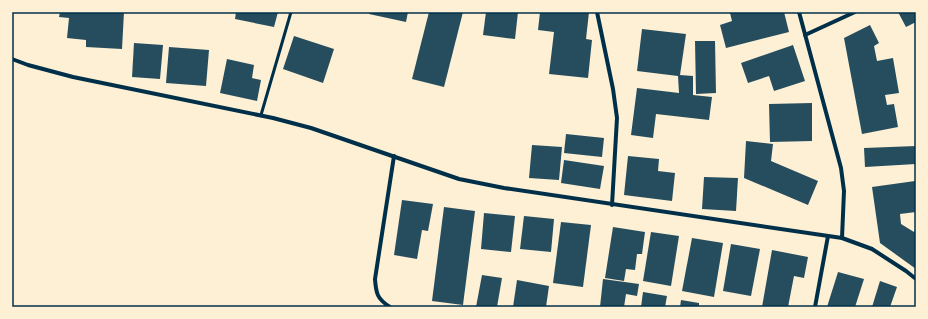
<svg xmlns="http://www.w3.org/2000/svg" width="928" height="319" font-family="'Source Sans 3',sans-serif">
<rect width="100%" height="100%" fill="#fdf0d5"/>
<!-- building -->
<g fill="#264d5e">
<path d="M 60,12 L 124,12 L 122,49 L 86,47 L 86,40 L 67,38 L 69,18 L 59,17 Z"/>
<path d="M 236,12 L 278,12 L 274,27 L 235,19 Z"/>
<path d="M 370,12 L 408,12 L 406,22 L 369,14 Z"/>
<path d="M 429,12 L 463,12 L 444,87 L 412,79 Z"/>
<path d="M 486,12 L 518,12 L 515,39 L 483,35 Z"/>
<path d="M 540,12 L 589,12 L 586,39 L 592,40 L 588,78 L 549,74 L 554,32 L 538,30 Z"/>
<path d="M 733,12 L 784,12 L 789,32 L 726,48 L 720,25 L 732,21 L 730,13 Z"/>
<path d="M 898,12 L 916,12 L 916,22 L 906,27 Z"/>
<path d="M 870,25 L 879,43 L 874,46 L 877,61 L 893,58 L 899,93 L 885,95 L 887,105 L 894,104 L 898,127 L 862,134 L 844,38 Z"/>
<path d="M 642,29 L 686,34 L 680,75 L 693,76 L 693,95 L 712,97 L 709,120 L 656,114 L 653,138 L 631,135 L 637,88 L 679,93 L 678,76 L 637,71 Z"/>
<path d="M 294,36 L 334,49 L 323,83 L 283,69 Z"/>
<path d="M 695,41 L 715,41 L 716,93 L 696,94 Z"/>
<path d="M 134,43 L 163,45 L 160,79 L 132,77 Z"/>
<path d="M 793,45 L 805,81 L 774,91 L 769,76 L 748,83 L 741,63 Z"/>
<path d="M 169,47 L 209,50 L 206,86 L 166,83 Z"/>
<path d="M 227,59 L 254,65 L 252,78 L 261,80 L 257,101 L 220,93 Z"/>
<path d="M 812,103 L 812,141 L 770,142 L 769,104 Z"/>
<path d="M 566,134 L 604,138 L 602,157 L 564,153 Z"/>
<path d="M 746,141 L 773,144 L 771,161 L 818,181 L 808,205 L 744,178 Z"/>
<path d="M 532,145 L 562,147 L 559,180 L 529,178 Z"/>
<path d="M 916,146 L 916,164 L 865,167 L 864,148 Z"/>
<path d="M 628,156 L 659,159 L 658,171 L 675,173 L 672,201 L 624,195 Z"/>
<path d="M 564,160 L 604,166 L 600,189 L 561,183 Z"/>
<path d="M 704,177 L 738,178 L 736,211 L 702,209 Z"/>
<path d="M 915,181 L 916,212 L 900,214 L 901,224 L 914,232 L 916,227 L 916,269 L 880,243 L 872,187 Z"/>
<path d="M 402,200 L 433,204 L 428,231 L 422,230 L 417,259 L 394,255 Z"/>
<path d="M 444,207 L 475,211 L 463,305 L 432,301 Z"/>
<path d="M 484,213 L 515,216 L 511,252 L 481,249 Z"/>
<path d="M 524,216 L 554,219 L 551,252 L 520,249 Z"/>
<path d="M 561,222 L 591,225 L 583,287 L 553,283 Z"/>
<path d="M 613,227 L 645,232 L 642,254 L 637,254 L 635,270 L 626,269 L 624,281 L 605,278 Z"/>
<path d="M 651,232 L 679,236 L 671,286 L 643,281 Z"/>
<path d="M 692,238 L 723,243 L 714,297 L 682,291 Z"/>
<path d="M 731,244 L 760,249 L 751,296 L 723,291 Z"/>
<path d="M 772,250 L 808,257 L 804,278 L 794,276 L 788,307 L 762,307 Z"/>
<path d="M 838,272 L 864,279 L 855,307 L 827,307 Z"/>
<path d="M 482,275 L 502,278 L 497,307 L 476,307 Z"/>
<path d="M 603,279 L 639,284 L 637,296 L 626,294 L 624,307 L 600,307 Z"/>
<path d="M 517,280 L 549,286 L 546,307 L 513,307 Z"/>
<path d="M 880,281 L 897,287 L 890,307 L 872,307 Z"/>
<path d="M 643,292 L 667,296 L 665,307 L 641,307 Z"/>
<path d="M 681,300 L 699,303 L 699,307 L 680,307 Z"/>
</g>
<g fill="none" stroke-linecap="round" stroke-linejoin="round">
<!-- service -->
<path stroke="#003049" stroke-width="3" d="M 261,115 L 291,12"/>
<!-- minor -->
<g stroke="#003049" stroke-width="4">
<path d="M 597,12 L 613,89 L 617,118 L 612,205"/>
<path d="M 799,12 L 841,168 L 844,191 L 842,238"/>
<path d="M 805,35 L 855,12"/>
<path d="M 12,59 L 28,65 L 73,77 L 273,118 L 311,128 L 459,179 L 504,188 L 842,238 L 872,249 L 906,271 L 916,279"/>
<path d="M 390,307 C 377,299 376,293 375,279 L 394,156"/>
<path d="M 815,307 L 828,236"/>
</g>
</g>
<!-- border -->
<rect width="928" height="319" fill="none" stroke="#fdf0d5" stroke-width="26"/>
<rect x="13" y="13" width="902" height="293" fill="none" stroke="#003049" stroke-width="1.5"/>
</svg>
